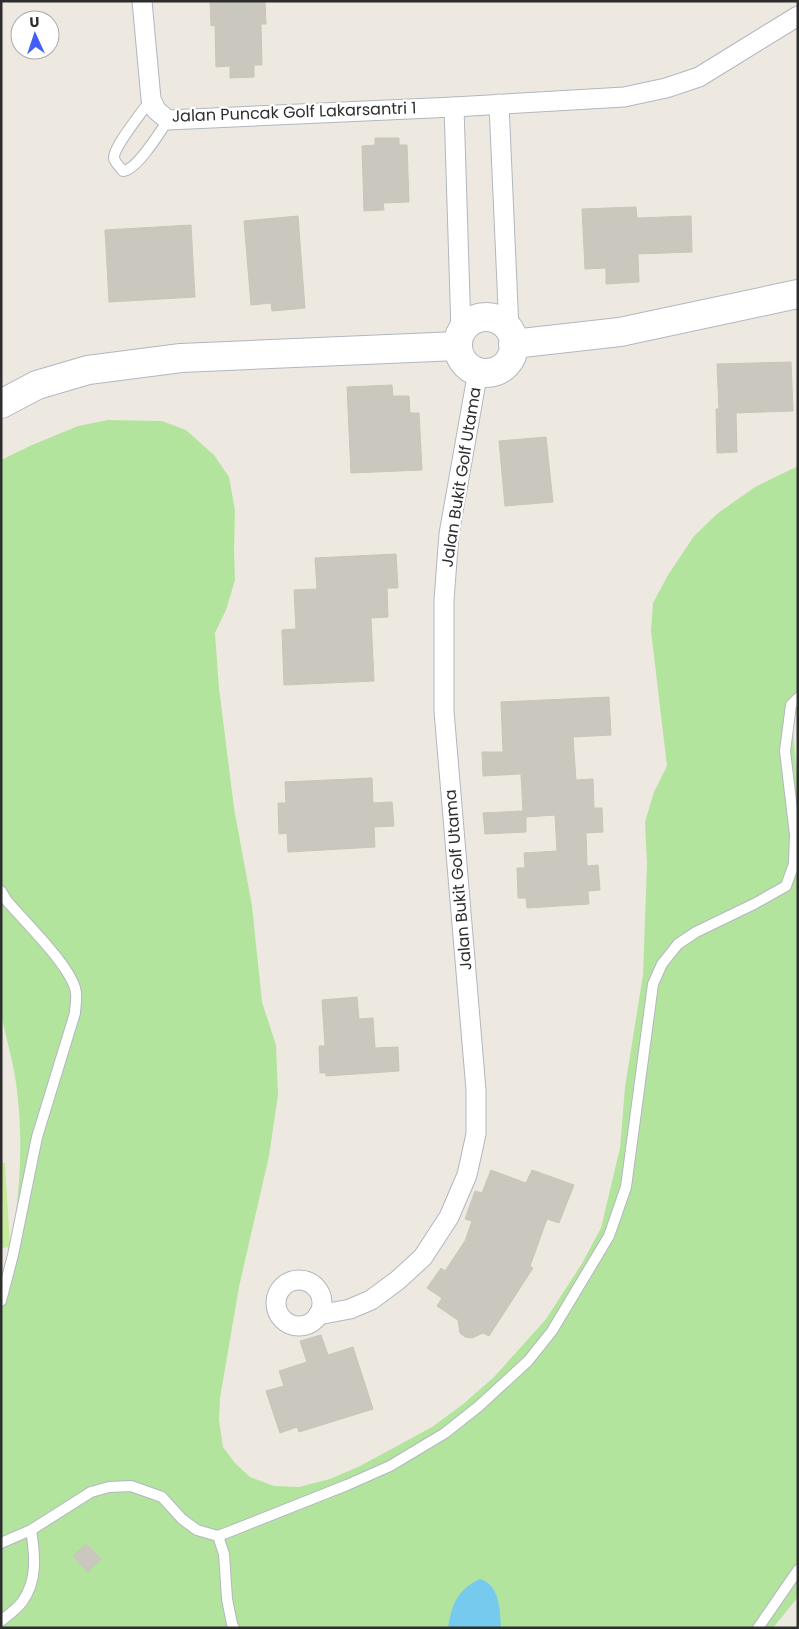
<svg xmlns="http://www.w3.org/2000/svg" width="799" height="1629" font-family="Poppins,sans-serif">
<rect width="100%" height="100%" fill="#eee9e0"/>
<!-- green -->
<path fill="#b3e49e" d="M 108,420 L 162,421 L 186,430 L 214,455 L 229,477 L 235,510 L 234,549 L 235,580 L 226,610 L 215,633 L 219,688 L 234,808 L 252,906 L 262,1002 L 276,1045 L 278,1095 L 269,1156 L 239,1287 L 220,1398 L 219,1420 L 223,1447 L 235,1463 L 250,1477 L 274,1486 L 299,1487 L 330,1479 L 360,1466 L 432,1427 L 462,1405 L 494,1377 L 546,1319 L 581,1265 L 601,1228 L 620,1148 L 625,1087 L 643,975 L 647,864 L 645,822 L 654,792 L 667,766 L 651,631 L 653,603 L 668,575 L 694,536 L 718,513 L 755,487 L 798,466 L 798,705 L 791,710 L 798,783 L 798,1597 L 773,1628 L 1,1628 L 1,1299 C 15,1233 25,1168 18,1100 C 16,1071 7,1042 1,1014 L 1,460 L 32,445 L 78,426 Z"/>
<!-- pitch -->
<path fill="#c6eb9a" d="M 1,1163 L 5,1163 L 10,1247 L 1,1248 Z"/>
<!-- water -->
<path fill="#75caee" d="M 480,1579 C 500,1585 500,1610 501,1628 L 448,1628 C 452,1604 457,1590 480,1579 Z"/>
<!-- building -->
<g fill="#cac7be" stroke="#cac5b9">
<path d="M 210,1 L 265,1 L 266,24 L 261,24 L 262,65 L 254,65 L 254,77 L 230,78 L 230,66 L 216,67 L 215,25 L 211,26 Z"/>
<path d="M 375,138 L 399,138 L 399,145 L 407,145 L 409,202 L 383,203 L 384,210 L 364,211 L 362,146 L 375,145 Z"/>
<path d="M 636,207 L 637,218 L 691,216 L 692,252 L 638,254 L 639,282 L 606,284 L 606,268 L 585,269 L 582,209 Z"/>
<path d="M 298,216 L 305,308 L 272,311 L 271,303 L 251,305 L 244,221 Z"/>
<path d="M 191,225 L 195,297 L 109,302 L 105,230 Z"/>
<path d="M 791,362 L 793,411 L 736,413 L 737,452 L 717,453 L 716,409 L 719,409 L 717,364 Z"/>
<path d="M 392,385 L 393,396 L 409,396 L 410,413 L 419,413 L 422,470 L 351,473 L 347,387 Z"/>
<path d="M 546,437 L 553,502 L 505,506 L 499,441 Z"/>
<path d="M 396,554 L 398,588 L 387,588 L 388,617 L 371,618 L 374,681 L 284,685 L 282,630 L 296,629 L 294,590 L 317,589 L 315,558 Z"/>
<path d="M 609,697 L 611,735 L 573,737 L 576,780 L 593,779 L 594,808 L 602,808 L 603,832 L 586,833 L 587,866 L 598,865 L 600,890 L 588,891 L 589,904 L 527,908 L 526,898 L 518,898 L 517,868 L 525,868 L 524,853 L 557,851 L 555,815 L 526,817 L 526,832 L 485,834 L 483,813 L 523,811 L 521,774 L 483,776 L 482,752 L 503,752 L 501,702 Z"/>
<path d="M 372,778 L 373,803 L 392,802 L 394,826 L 374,827 L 375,847 L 288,852 L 287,833 L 279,834 L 278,803 L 286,803 L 285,782 Z"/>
<path d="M 357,997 L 359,1019 L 373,1018 L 375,1048 L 398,1047 L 399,1071 L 326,1076 L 326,1073 L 320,1073 L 319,1046 L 325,1046 L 322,1000 Z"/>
<path d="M 491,1170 L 526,1183 L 532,1170 L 574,1185 L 559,1223 L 547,1219 L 530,1266 L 533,1268 L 489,1336 L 483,1333 L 472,1338 L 465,1337 L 460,1333 L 458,1320 L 437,1306 L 442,1298 L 427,1288 L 441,1268 L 445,1271 L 465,1241 L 472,1221 L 465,1219 L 475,1191 L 482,1193 Z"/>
<path d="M 321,1335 L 328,1355 L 353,1347 L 373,1409 L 299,1432 L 297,1427 L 280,1433 L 266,1391 L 284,1386 L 279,1371 L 307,1362 L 300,1341 Z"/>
<path d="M 86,1544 L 101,1559 L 88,1572 L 73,1556 Z"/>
</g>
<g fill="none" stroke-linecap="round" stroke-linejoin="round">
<!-- lane casing -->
<g stroke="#b3b6c0" stroke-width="12">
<g id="lane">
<path d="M 151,99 C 144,110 113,147 114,158 C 115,163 120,167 123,171 C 137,170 160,132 168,120"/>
<path d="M 1,891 L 7,901 C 24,921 74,969 76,993 C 77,999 75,1007 75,1013 L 37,1137 L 13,1255 L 1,1301"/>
<path d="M 218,1536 L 224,1554 L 227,1599 L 232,1624 L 234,1628"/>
<path d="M 1,1543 L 31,1530 L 91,1492 L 109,1487 L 131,1486 L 162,1497 L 182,1519 L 197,1530 L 218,1536 L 231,1531 L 347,1485 L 390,1466 L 445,1433 L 479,1406 L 528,1361 L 552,1331 L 609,1236 L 626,1187 L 653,984 L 662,964 L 678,944 L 696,932 L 754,904 L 786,886 L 794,864 L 795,835 L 785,751 L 791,705 L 798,698"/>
<path d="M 1,1621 C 8,1615 17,1609 22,1602 C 38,1580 35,1555 31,1530"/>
<path d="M 758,1628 L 798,1570"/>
</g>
</g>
<!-- street casing -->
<g stroke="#b3b6c0" stroke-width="21">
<g id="street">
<path d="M 142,1 L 151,99 L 156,110 L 168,120 L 454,107 L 624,97 L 666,88 L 699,77 L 798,16"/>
<path d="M 499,104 L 509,330"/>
<path d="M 454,107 L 461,331"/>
<circle cx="299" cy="1303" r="23"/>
<path d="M 318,1315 L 350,1309 L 371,1300 L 398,1280 L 423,1257 L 449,1217 L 467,1175 L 476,1134 L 476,1090 L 444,711 L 444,600 L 449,534 L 478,371"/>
</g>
</g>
<!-- secondary casing -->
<g stroke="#b3b6c0" stroke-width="30">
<g id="secondary">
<circle cx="486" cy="345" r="28"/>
<path d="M 513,344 L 620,332 L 798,294"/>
<path d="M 1,404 L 37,385 L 88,370 L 181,358 L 458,346"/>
</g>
</g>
<!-- lane -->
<use href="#lane" stroke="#fff" stroke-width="10"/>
<!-- street -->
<use href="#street" stroke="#fff" stroke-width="19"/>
<!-- secondary -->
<use href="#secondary" stroke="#fff" stroke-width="28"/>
</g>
<g text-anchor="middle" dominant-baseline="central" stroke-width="4.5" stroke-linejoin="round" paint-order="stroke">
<!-- street labels -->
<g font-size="16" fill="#2d2d2d" stroke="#fff">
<text transform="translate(294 112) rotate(-2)">Jalan Puncak Golf Lakarsantri 1</text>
<text transform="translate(461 477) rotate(-81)">Jalan Bukit Golf Utama</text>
<text transform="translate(458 880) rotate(-95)">Jalan Bukit Golf Utama</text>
</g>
</g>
<!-- border -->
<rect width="799" height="1629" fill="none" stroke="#2d2d2d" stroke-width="5"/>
<!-- north arrow -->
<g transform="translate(35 35) rotate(357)"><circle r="24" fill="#ffffff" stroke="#ababab"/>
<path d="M0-4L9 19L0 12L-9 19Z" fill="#435ff9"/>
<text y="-8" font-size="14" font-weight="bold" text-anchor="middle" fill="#2d2d2d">U</text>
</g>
</svg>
